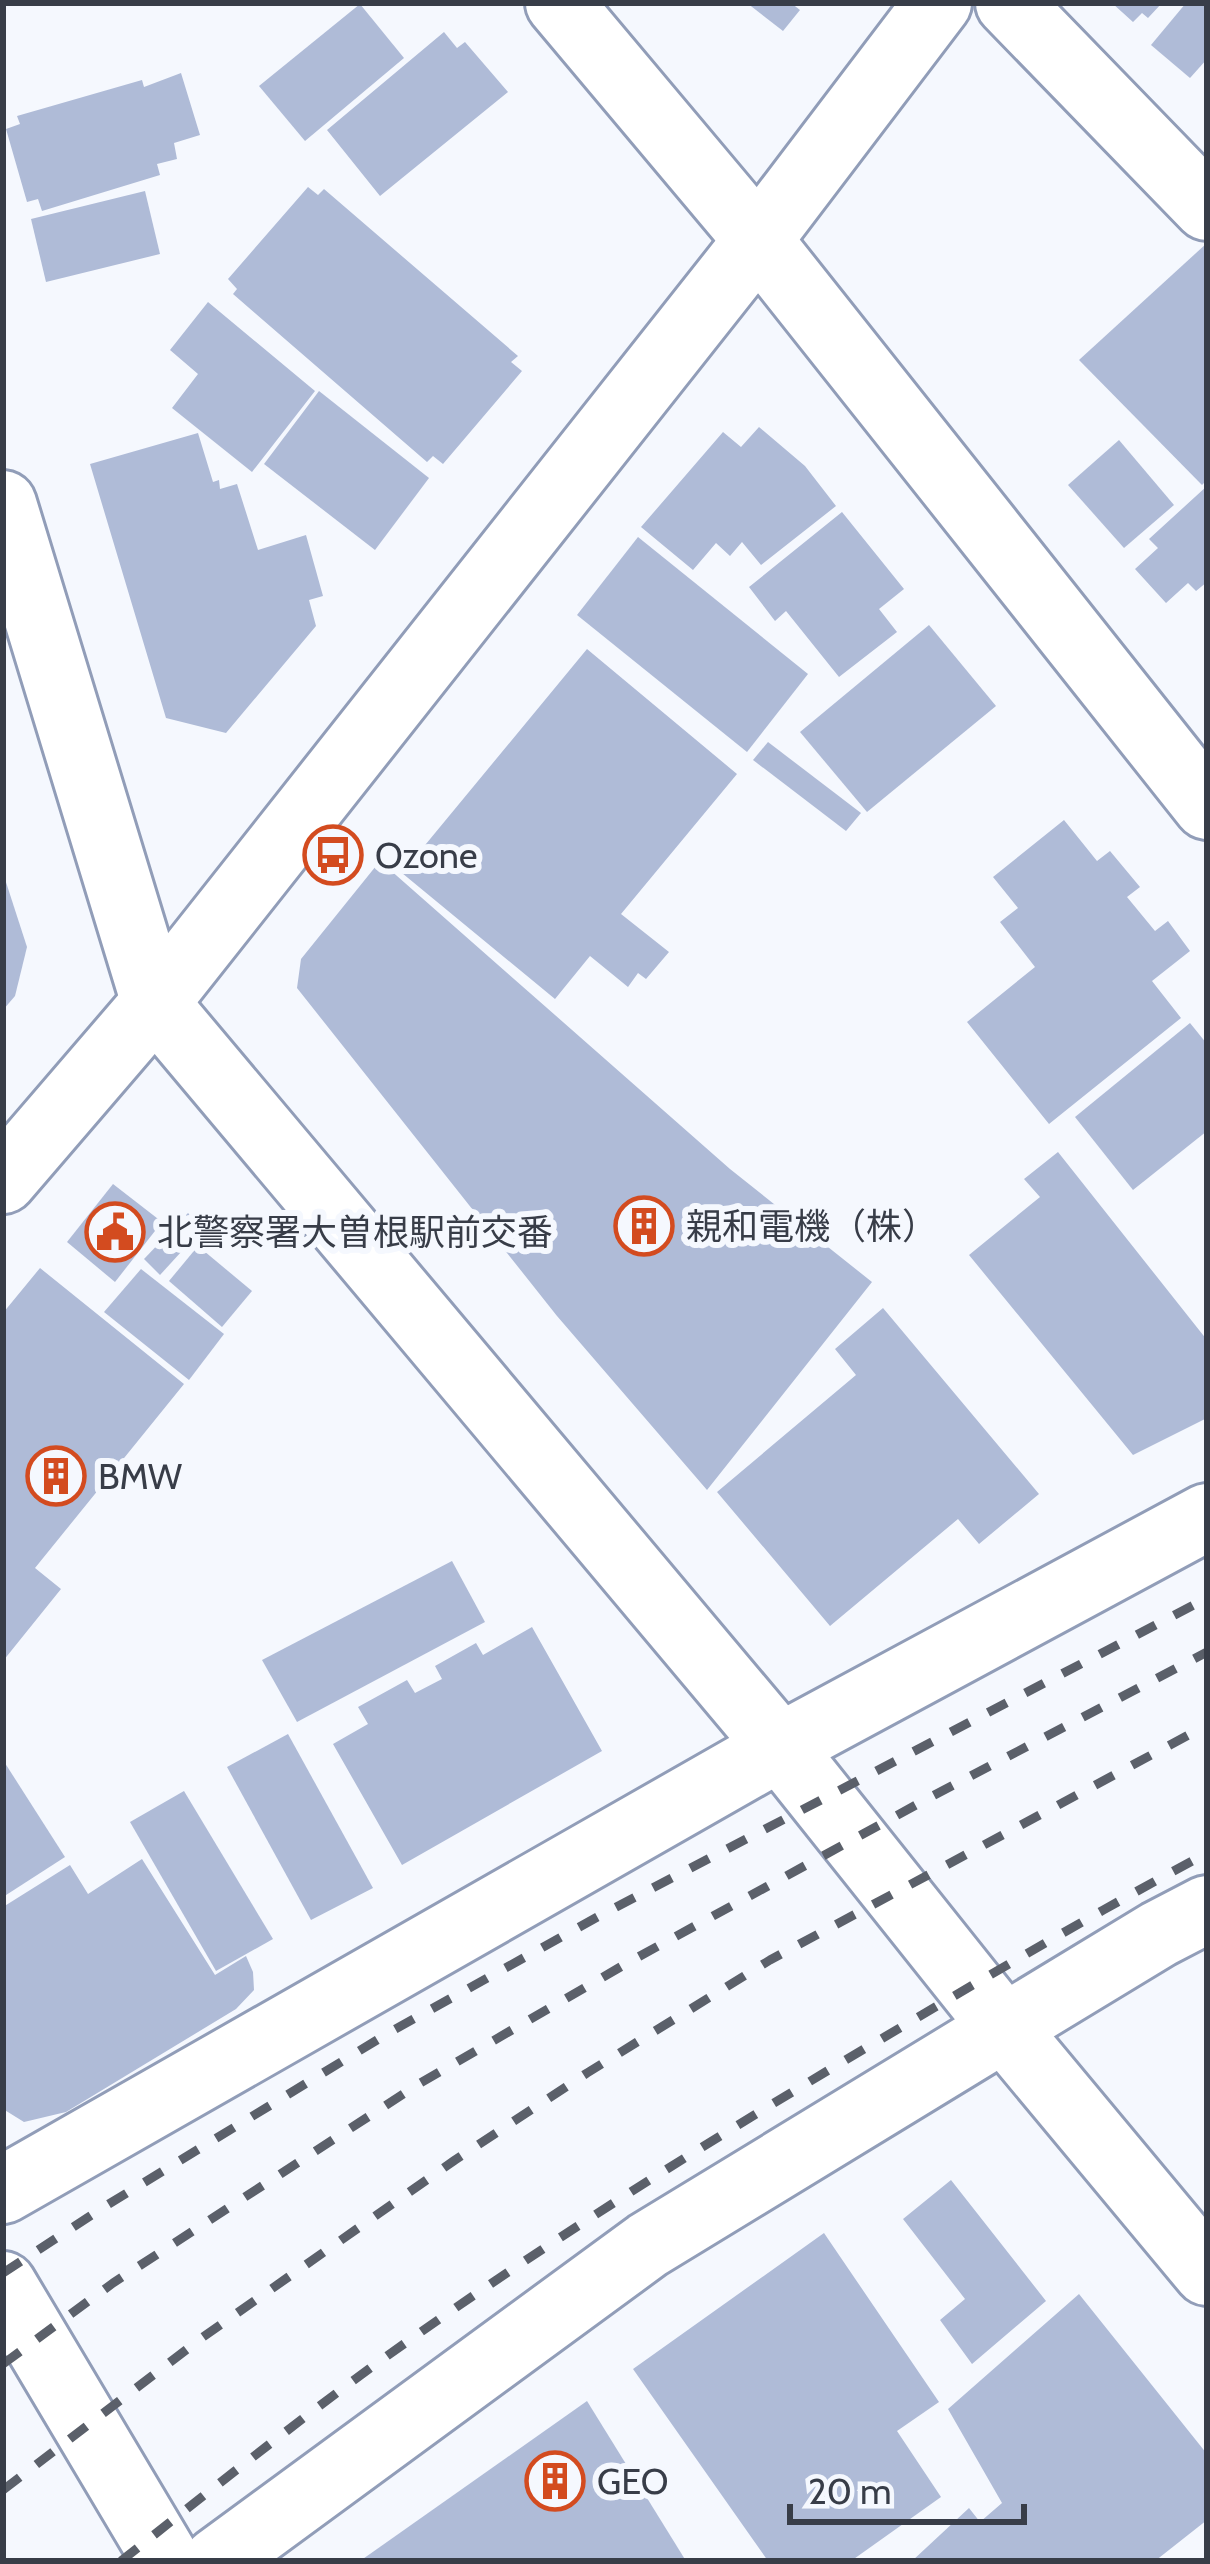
<svg xmlns="http://www.w3.org/2000/svg" width="1210" height="2564" font-family="Cabin,'Noto Sans JP',sans-serif">
<rect width="100%" height="100%" fill="#f5f8fe"/>
<!-- building -->
<g fill="#afbbd7">
<path d="M 747,3 L 791,3 L 800,10 L 783,31 Z"/>
<path d="M 1112,3 L 1162,3 L 1148,18 L 1142,13 L 1133,22 Z"/>
<path d="M 1186,3 L 1207,3 L 1207,59 L 1190,78 L 1151,45 Z"/>
<path d="M 360,4 L 404,58 L 305,141 L 259,86 Z"/>
<path d="M 444,32 L 457,48 L 465,42 L 508,92 L 380,196 L 327,130 Z"/>
<path d="M 181,73 L 200,135 L 174,143 L 177,159 L 157,164 L 160,175 L 42,211 L 38,199 L 27,202 L 6,129 L 20,124 L 17,116 L 142,80 L 144,87 Z"/>
<path d="M 308,187 L 318,195 L 324,189 L 518,356 L 511,362 L 522,371 L 443,464 L 433,456 L 427,462 L 233,294 L 237,289 L 228,279 Z"/>
<path d="M 145,191 L 160,254 L 46,282 L 31,219 Z"/>
<path d="M 1207,243 L 1207,480 L 1202,485 L 1079,360 Z"/>
<path d="M 208,302 L 315,391 L 252,472 L 172,408 L 198,374 L 170,350 Z"/>
<path d="M 319,391 L 429,478 L 375,550 L 264,464 Z"/>
<path d="M 759,427 L 805,466 L 836,506 L 761,565 L 742,542 L 730,556 L 716,543 L 693,570 L 641,527 L 723,432 L 741,447 Z"/>
<path d="M 198,433 L 213,482 L 219,480 L 220,489 L 237,484 L 258,550 L 306,535 L 323,596 L 309,600 L 316,626 L 226,733 L 166,718 L 90,464 Z"/>
<path d="M 1119,440 L 1174,505 L 1124,548 L 1068,485 Z"/>
<path d="M 1207,486 L 1207,582 L 1196,591 L 1188,583 L 1166,603 L 1135,569 L 1158,548 L 1149,539 Z"/>
<path d="M 842,512 L 904,589 L 879,609 L 897,632 L 839,677 L 786,611 L 775,621 L 749,587 Z"/>
<path d="M 638,537 L 808,674 L 747,752 L 577,615 Z"/>
<path d="M 929,625 L 996,706 L 867,812 L 800,732 Z"/>
<path d="M 587,649 L 737,774 L 621,914 L 669,952 L 646,979 L 638,973 L 628,987 L 590,956 L 555,999 L 402,873 Z"/>
<path d="M 768,742 L 861,813 L 846,831 L 753,760 Z"/>
<path d="M 1064,820 L 1097,861 L 1110,851 L 1140,887 L 1127,897 L 1155,931 L 1168,921 L 1190,951 L 1152,981 L 1181,1018 L 1049,1124 L 967,1022 L 1035,967 L 1000,922 L 1018,908 L 993,877 Z"/>
<path d="M 380,861 L 730,1169 L 872,1282 L 707,1490 L 557,1316 L 297,988 L 301,959 Z"/>
<path d="M 4,876 L 27,947 L 15,996 L 3,1010 Z"/>
<path d="M 1190,1023 L 1207,1044 L 1207,1131 L 1133,1190 L 1075,1117 Z"/>
<path d="M 1058,1152 L 1207,1340 L 1207,1418 L 1133,1455 L 969,1255 L 1040,1197 L 1024,1179 Z"/>
<path d="M 113,1184 L 162,1222 L 115,1282 L 67,1242 Z"/>
<path d="M 188,1213 L 203,1228 L 160,1275 L 144,1259 Z"/>
<path d="M 198,1246 L 252,1291 L 222,1327 L 169,1281 Z"/>
<path d="M 40,1268 L 184,1384 L 35,1568 L 61,1589 L 3,1661 L 3,1313 Z"/>
<path d="M 141,1269 L 224,1334 L 189,1380 L 104,1312 Z"/>
<path d="M 883,1308 L 1039,1494 L 979,1544 L 958,1519 L 830,1626 L 717,1492 L 856,1375 L 835,1349 Z"/>
<path d="M 452,1561 L 485,1622 L 297,1722 L 262,1660 Z"/>
<path d="M 532,1627 L 602,1751 L 402,1865 L 333,1744 L 368,1724 L 358,1707 L 407,1680 L 415,1693 L 442,1679 L 435,1666 L 476,1643 L 483,1655 Z"/>
<path d="M 288,1734 L 373,1888 L 311,1920 L 227,1767 Z"/>
<path d="M 3,1760 L 65,1857 L 3,1897 Z"/>
<path d="M 184,1791 L 273,1939 L 216,1971 L 130,1822 Z"/>
<path d="M 142,1859 L 215,1975 L 246,1956 L 253,1972 L 254,1990 L 236,2009 L 66,2112 L 24,2122 L 3,2109 L 3,1907 L 70,1865 L 88,1894 Z"/>
<path d="M 951,2180 L 1046,2301 L 972,2364 L 940,2320 L 965,2299 L 903,2219 Z"/>
<path d="M 824,2233 L 939,2402 L 897,2431 L 941,2497 L 851,2561 L 768,2561 L 633,2369 Z"/>
<path d="M 1079,2294 L 1207,2454 L 1207,2520 L 1155,2561 L 912,2561 L 969,2508 L 980,2522 L 1002,2503 L 948,2409 Z"/>
<path d="M 587,2401 L 686,2561 L 360,2561 Z"/>
</g>
<g fill="none" stroke-linecap="round" stroke-linejoin="round">
<!-- street casing -->
<g stroke="#919db8" stroke-width="72">
<g id="street">
<path d="M 1009,3 L 1207,207"/>
<path d="M 3,2190 L 780,1747 L 1207,1517"/>
<path d="M 217,2561 L 648,2245 L 1004,2028 L 1159,1934 L 1207,1909"/>
</g>
</g>
<!-- secondary casing -->
<g stroke="#919db8" stroke-width="72">
<g id="secondary">
<path d="M 559,3 L 758,240 L 1207,806"/>
<path d="M 3,504 L 155,1003 L 780,1747 L 1004,2028 L 1207,2272"/>
<path d="M 3,1180 L 155,1003 L 758,240 L 938,3"/>
</g>
</g>
<!-- primary casing -->
<g stroke="#919db8" stroke-width="72">
<path id="primary" d="M 3,2285 L 167,2561"/>
</g>
<!-- street -->
<use href="#street" stroke="#fff" stroke-width="66"/>
<!-- secondary -->
<use href="#secondary" stroke="#fff" stroke-width="66"/>
<!-- primary -->
<use href="#primary" stroke="#fff" stroke-width="66"/>
<!-- rail -->
<g stroke="#5b606a" stroke-width="9" stroke-dasharray="21 21" stroke-linecap="butt">
<path d="M 3,2273 L 104,2207 L 390,2032 L 601,1915 L 1207,1598"/>
<path d="M 3,2364 L 113,2283 L 417,2085 L 629,1962 L 927,1799 L 1207,1652"/>
<path d="M 3,2490 L 203,2337 L 455,2160 L 587,2073 L 770,1960 L 1207,1725"/>
<path d="M 121,2561 C 207,2493 292,2425 380,2361 C 540,2246 707,2142 876,2042 C 986,1977 1095,1913 1207,1853"/>
</g>
</g>
<!-- icons -->
<defs>
<g id="bus-ring" transform="scale(3)"><circle r="9.5" fill="#f5f8fe" stroke="#d34b1f" stroke-width="1.5"/><path d="M-5-6H5V4H4V6H2V4H-2V6H-4V4H-5ZM-3.5-4V0h7V-4ZM-3.5 1.2v1.5H-2V1.2ZM2 1.2v1.5H3.5V1.2Z" fill="#d34b1f"/></g>
<g id="building-ring" transform="scale(3)"><circle r="9.5" fill="#f5f8fe" stroke="#d34b1f" stroke-width="1.5"/><path d="M-4-6H4V6H1V3H-1V6H-4ZM-2.5-4.3h1.7v1.8h-1.7ZM.8-4.3h1.7v1.8H.8ZM-2.5-1h1.7V.8h-1.7ZM.8-1h1.7V.8H.8Z" fill="#d34b1f"/></g>
<g id="civic-ring" transform="scale(3)"><circle r="9.5" fill="#f5f8fe" stroke="#d34b1f" stroke-width="1.5"/><path d="M-.6-6.5H3V-4.5H.6V-3L4-1V1h2V6H-6V1h2V-1L-.6-3ZM-1.2 2.5V6h2.4V2.5Z" fill="#d34b1f"/></g>
</defs>
<g fill-rule="evenodd">
<use href="#bus-ring" x="333" y="855"/>
<use href="#building-ring" x="644" y="1226"/>
<use href="#civic-ring" x="115" y="1232"/>
<use href="#building-ring" x="56" y="1476"/>
<use href="#building-ring" x="555" y="2481"/>
</g>
<g text-anchor="middle" dominant-baseline="central" stroke-width="12" stroke-linejoin="round" paint-order="stroke">
<!-- poi labels -->
<g font-size="36" fill="#383d48" stroke="#f5f8fe" text-anchor="start">
<text x="375" y="855">Ozone</text>
<text x="686" y="1226">親和電機（株）</text>
<text x="157" y="1232">北警察署大曽根駅前交番</text>
<text x="98" y="1476">BMW</text>
<text x="597" y="2481">GEO</text>
</g>
</g>
<!-- border -->
<rect width="1210" height="2564" fill="none" stroke="#383d48" stroke-width="12"/>
<!-- scale -->
<path d="M790 2504v18h234v-18" fill="none" stroke="#383d48" stroke-width="6"/>
<text x="808" y="2504" font-size="36" fill="#383d48" stroke="#f5f8fe" stroke-width="9" paint-order="stroke">20 m</text>
</svg>
